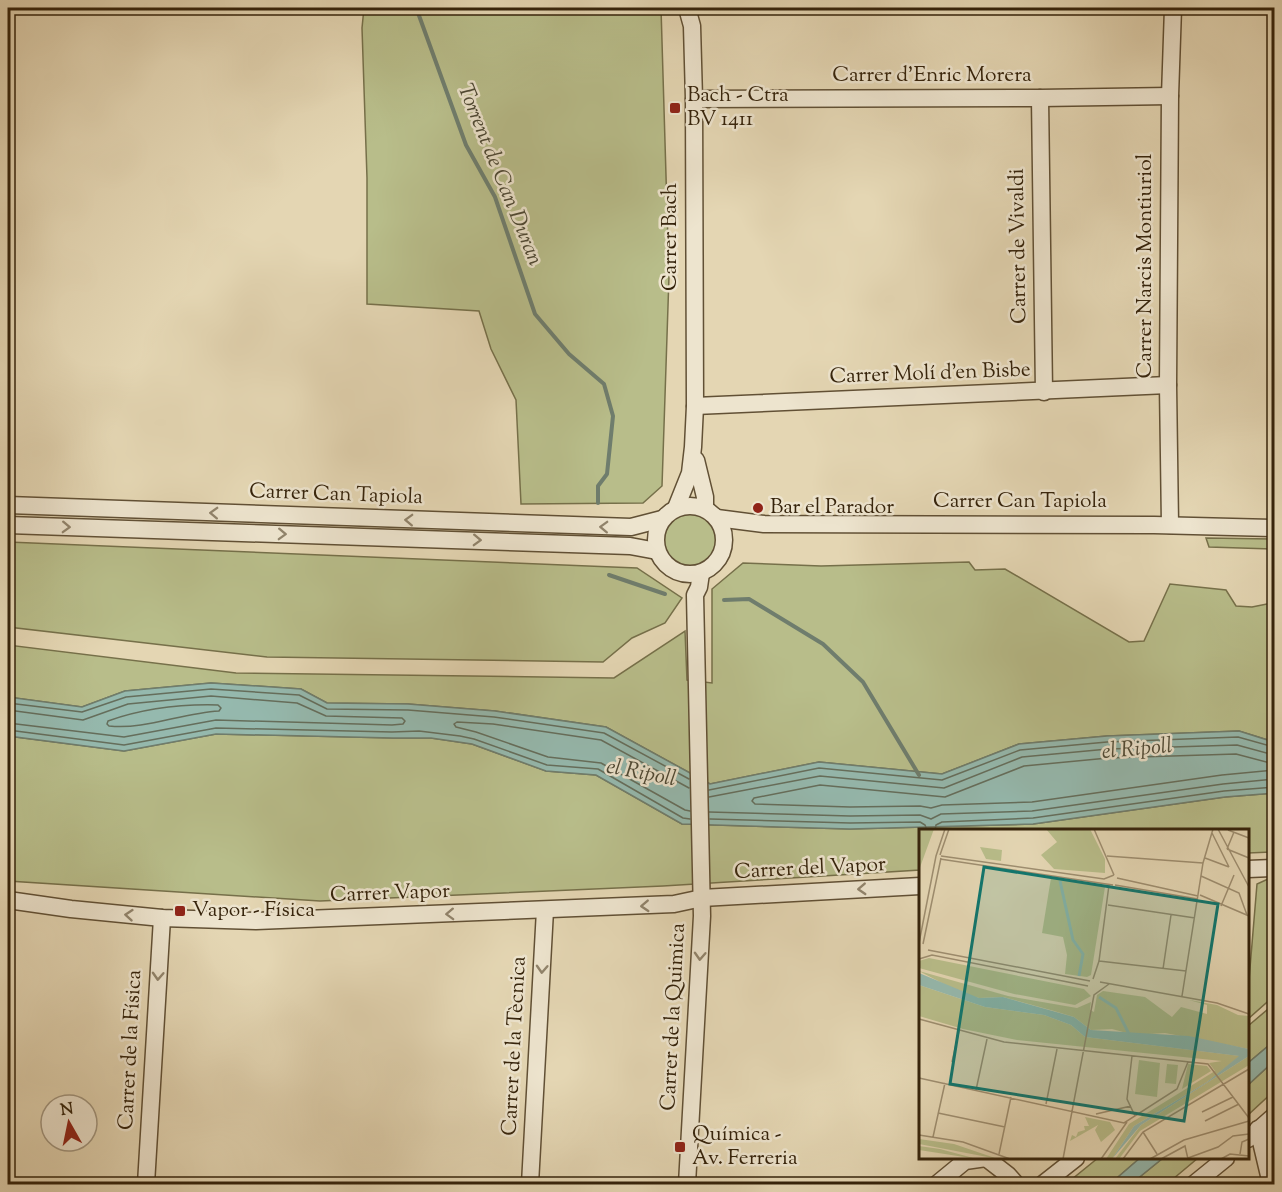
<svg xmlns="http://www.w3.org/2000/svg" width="1282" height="1192" font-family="'Sorts Mill Goudy',serif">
<rect width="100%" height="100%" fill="#e4d6b3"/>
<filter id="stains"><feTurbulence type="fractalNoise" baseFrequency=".00333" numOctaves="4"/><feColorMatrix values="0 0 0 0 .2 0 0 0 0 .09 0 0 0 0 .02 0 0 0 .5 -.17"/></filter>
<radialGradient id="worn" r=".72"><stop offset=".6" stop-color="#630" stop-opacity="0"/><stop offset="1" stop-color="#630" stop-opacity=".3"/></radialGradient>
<!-- green -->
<g fill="#b8bd8a" stroke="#76704a" stroke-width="1.5">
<path d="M 364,8 L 661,8 L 669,276 L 662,486 L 643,503 L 521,504 L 516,400 L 491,349 L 479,311 L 367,304 L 367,178 L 362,28 Z"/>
<circle cx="690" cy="539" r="28"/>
<path d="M 1206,538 L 1274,539 L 1274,549 L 1209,547 Z"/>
<path d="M 8,542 L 637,568 L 682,598 L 665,623 L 632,638 L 603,662 L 267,657 L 8,627 Z"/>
<path d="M 969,562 L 975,570 L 1005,569 L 1129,642 L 1144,641 L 1170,584 L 1226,590 L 1236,606 L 1252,607 L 1272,603 L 1274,600 L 1274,742 L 1239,731 L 1107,736 L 1019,744 L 942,774 L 819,762 L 710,784 L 606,727 L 495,711 L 408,704 L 327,703 L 301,689 L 211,683 L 125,691 L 82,707 L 8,697 L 8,645 L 236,673 L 614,678 L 685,631 L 687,680 L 712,683 L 712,589 L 743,563 L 821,566 Z"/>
<path d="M 216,734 L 393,738 L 431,738 L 472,744 L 546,771 L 596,775 L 682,824 L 850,829 L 1033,824 L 1225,797 L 1274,793 L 1274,852 L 1248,853 L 1248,830 L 920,830 L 920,870 L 663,886 L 320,901 L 8,881 L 8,736 L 124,751 Z"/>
<path d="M 1268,879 L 1274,879 L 1274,996 L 1248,1019 L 1248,992 L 1257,884 Z"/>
<path d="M 1274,1004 L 1274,1041 L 1248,1063 L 1248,1026 Z"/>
<path d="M 1274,1061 L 1274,1091 L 1248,1115 L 1248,1085 Z"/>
<path d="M 1098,1158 L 1140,1158 L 1110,1184 L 1066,1184 Z"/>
<path d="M 1163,1158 L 1198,1158 L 1167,1184 L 1131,1184 Z"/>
</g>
<!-- water -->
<g fill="#95b9ae" stroke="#6f7d6d" stroke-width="1.5">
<path d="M 211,683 L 301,689 L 327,703 L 408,704 L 495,711 L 606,727 L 710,784 L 819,762 L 942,774 L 1019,744 L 1107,736 L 1239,731 L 1274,742 L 1274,793 L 1225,797 L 1033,824 L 850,829 L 682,824 L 596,775 L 546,771 L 472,744 L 431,738 L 393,738 L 216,734 L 124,751 L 8,736 L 8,697 L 82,707 L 125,691 Z"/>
<path d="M 1274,1041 L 1274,1061 L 1248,1085 L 1248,1063 Z"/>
<path d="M 1140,1158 L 1163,1158 L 1131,1184 L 1110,1184 Z"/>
</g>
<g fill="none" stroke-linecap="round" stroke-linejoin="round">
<!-- shore -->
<g stroke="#656e5c" stroke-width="1.5">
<path d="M 8,703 L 82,712 L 126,697 L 211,689 L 299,695 L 327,709 L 408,710 L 494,717 L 604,733 L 689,779"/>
<path d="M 218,705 L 221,708 L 219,711 C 181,713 146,730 109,726 L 107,724 L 108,721 C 142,709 182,704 218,705 Z"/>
<path d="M 8,710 L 83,720 L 128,704 L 211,696 L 297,703 L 326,716 L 402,718 L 405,721 L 403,724 L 392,725 L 216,720 L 124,737 L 8,723"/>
<path d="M 8,730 L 124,745 L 216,728 L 392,732 L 419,731 L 460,736 L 474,739 L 547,765 L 598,769 L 683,818 L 690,819"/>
<path d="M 1274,764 L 1236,754 L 1108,758 L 1024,766 L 945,797 L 820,785 L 754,798 L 752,801 L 755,804 L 850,807 L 920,806 L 931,808 L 942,805 L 1032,802 L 1222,775 L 1274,770"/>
<path d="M 689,788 L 601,740 L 493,724 L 457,722 L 454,724 L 456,727 L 476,732 L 548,757 L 601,763 L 685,810 L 690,811"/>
<path d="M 709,790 L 819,768 L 942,780 L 1020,750 L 1107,742 L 1238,737 L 1274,747"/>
<path d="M 709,797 L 820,776 L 944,788 L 1022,757 L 1108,749 L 1237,745 L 1274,755"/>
<path d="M 709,812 L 850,816 L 920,815 L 931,819 L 941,814 L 1032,811 L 1223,784 L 1274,779"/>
<path d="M 710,819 L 850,823 L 920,822 L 925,825 L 927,830"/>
<path d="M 935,830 L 936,825 L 942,822 L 1033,818 L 1224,791 L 1274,787"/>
</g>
<!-- stream -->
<g stroke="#6f7d6d" stroke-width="4">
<path d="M 417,10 L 466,145 L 495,197 L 535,314 L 569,354 L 604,384 L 613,416 L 607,474 L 598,486 L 598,503"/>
<path d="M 609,575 L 665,594"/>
<path d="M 724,600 L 749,599 L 823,644 L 863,682 L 919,775"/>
</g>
<!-- minor casing -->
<g stroke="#615035" stroke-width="19">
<g id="minor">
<path d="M 1040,98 L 1044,392"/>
<path d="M 694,99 L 1040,98 L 1170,96"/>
<path d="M 695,406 L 1168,385"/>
<path d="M 696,460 L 705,497 L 705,508"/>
<path d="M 8,505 L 631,527 L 662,519"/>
<circle cx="690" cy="540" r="34"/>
<path d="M 676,508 L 690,473 L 693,447 L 695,406 L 694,99 L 692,26 L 687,8"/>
<path d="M 717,518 L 764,524 L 1154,525 L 1274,528"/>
<path d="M 8,525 L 630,546 L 657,551"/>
<path d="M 1170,525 L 1168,385 L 1170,96 L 1173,8"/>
<path d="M 1248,869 L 1274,868"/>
<path d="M 8,900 L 71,909 L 162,918 L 256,921 L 674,904 L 702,898 L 920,886"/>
<path d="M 1258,1129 L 1271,1184"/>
<path d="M 1248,1139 L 1274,1116"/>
<path d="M 986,1158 L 1008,1175 L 1016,1184"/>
<path d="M 146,1184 L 162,918"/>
<path d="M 530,1184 L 545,910"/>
<path d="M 687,1184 L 702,916 L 695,595 L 699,587 L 701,573"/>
<path d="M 937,1184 L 965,1161 L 986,1158"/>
<path d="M 1043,1184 L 1076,1158"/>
<path d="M 1194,1184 L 1226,1158"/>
</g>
</g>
<!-- minor -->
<use href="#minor" stroke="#ede4ce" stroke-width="16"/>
</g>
<!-- one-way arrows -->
<defs><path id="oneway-chevron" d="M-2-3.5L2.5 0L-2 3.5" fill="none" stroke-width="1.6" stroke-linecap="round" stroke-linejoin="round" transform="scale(1.5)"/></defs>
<g stroke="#91846c">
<use href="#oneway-chevron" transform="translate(214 513) rotate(-178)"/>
<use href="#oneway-chevron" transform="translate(409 520) rotate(-178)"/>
<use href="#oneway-chevron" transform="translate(66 527) rotate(2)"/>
<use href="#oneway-chevron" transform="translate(604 527) rotate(-178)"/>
<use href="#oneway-chevron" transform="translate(282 534) rotate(2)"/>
<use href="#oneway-chevron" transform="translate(477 540) rotate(2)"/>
<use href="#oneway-chevron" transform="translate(862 889) rotate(177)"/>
<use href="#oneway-chevron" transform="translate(645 906) rotate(177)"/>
<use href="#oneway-chevron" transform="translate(450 914) rotate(178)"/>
<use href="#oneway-chevron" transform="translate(129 915) rotate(-175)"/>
<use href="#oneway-chevron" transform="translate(700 956) rotate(93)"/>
<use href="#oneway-chevron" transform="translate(542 969) rotate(93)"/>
<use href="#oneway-chevron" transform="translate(158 976) rotate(93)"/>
</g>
<!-- markers -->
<g fill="#8f2418" stroke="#ede4ce" stroke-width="2">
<rect x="669" y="102" width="12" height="12" rx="3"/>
<circle cx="758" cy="508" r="6"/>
<rect x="174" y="905" width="12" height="12" rx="3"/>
<rect x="674" y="1141" width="12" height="12" rx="3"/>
</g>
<g text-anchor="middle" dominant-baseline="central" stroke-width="5" stroke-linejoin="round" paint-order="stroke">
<!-- street labels -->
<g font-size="21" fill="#35230b" stroke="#ede4ce">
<text x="932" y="76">Carrer d'Enric Morera</text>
<text transform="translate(671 237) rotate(-90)">Carrer Bach</text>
<text transform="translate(1019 246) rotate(-91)">Carrer de Vivaldi</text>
<text transform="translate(1146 266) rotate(-90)">Carrer Narcis Montiuriol</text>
<text transform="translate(930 374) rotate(-2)">Carrer Molí d'en Bisbe</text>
<text transform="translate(336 495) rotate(2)">Carrer Can Tapiola</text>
<text x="1020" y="502">Carrer Can Tapiola</text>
<text transform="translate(810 869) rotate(-3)">Carrer del Vapor</text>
<text transform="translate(390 894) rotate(-2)">Carrer Vapor</text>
<text transform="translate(674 1017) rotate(-87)">Carrer de la Quimica</text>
<text transform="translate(515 1046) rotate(-87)">Carrer de la Tècnica</text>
<text transform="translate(131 1050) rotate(-87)">Carrer de la Física</text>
</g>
<!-- poi labels -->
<g font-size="21" fill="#35230b" stroke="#ede4ce" text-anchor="start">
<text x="687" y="96">Bach - Ctra<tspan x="687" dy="24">BV 1411</tspan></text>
<text x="770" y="508">Bar el Parador</text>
<text x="192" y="911">Vapor - Física</text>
<text x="692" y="1135">Química -<tspan x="692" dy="24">Av. Ferreria</tspan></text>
</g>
<!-- water labels -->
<g font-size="22" font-style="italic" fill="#4d4834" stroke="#ede4ce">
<text transform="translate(499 175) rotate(68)">Torrent de Can Duran</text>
<text transform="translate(1137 750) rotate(-5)">el Ripoll</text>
<text transform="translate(641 774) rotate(11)">el Ripoll</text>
</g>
</g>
<!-- overview -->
<g transform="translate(919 829)">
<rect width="330" height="330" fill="#e4d6b3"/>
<path d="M 2,0 L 15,0 L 0,41 L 0,6 ZM 127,0 L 171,0 L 186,30 L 186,44 L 135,40 L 122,26 L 138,13 ZM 61,18 L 83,21 L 82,32 L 67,30 ZM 132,49 L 186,58 L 172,146 L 168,148 L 146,145 L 148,126 L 144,108 L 123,104 ZM 10,129 L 165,160 L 172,167 L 156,176 L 95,165 L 0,139 L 0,132 ZM 0,142 L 89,167 L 158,179 L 172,173 L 171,181 L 175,183 L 178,166 L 184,162 L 226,168 L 253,188 L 262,178 L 288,185 L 288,176 L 270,171 L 298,176 L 319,186 L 330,187 L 330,220 L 246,204 L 215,206 L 193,200 L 172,201 L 155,188 L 135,182 L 84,168 L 60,169 L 42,164 ZM 0,156 L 66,178 L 125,186 L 152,196 L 166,208 L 321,227 L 288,253 L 215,297 L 193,330 L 187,330 L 210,295 L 296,242 L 290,234 L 303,232 L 98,211 L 44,200 L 0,187 ZM 330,227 L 330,236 L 221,302 L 200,330 L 196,330 L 222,296 ZM 220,231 L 241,234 L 238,268 L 216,265 ZM 248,235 L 259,236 L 257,255 L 246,254 ZM 269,235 L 288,237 L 292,242 L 263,260 ZM 166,288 L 191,293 L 196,301 L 182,313 L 176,301 L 179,296 L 151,312 L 153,306 L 157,308 L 159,303 L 166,301 L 165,297 L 170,297 ZM 0,310 L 35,315 L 79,330 L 0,315 ZM 0,317 L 21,320 L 58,330 L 0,321 Z" fill="#b8bd8a"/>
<path d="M 0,144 L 60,169 L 84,168 L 155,188 L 172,201 L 270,207 L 330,220 L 330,227 L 222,296 L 193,330 L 215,297 L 288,253 L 320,227 L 166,208 L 152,196 L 125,186 L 66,178 L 0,156 Z" fill="#95b9ae"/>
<path fill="none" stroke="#95b9ae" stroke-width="3" d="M 141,52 L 154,111 L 164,125 L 160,147M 180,168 L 197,179 L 210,205"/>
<path fill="none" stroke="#9e8e70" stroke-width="1.5" d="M 175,0 L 195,46M 299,0 L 330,58M 309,1 L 330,9M 293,4 L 310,38M 308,20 L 330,29M 308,20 L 315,3M 21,26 L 30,0M 22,27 L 185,50 L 195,46M 188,27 L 284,34M 286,29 L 310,38M 21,30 L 194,56M 282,47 L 320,64 L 328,86M 198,49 L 279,67M 196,56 L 279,70M 281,66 L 330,87M 189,76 L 276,89M 302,77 L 315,46M 0,114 L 17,27 L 26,0M 4,115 L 22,29M 9,121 L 171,152M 0,130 L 13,126 L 169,157M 180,132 L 267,142M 244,140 L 252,86M 174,150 L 180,132 L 190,56M 181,153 L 298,174 L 330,185M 263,167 L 284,34 L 294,0M 0,190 L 85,213 L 289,235 L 330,289M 213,227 L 208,270 L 216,287M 33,233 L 40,202M 0,249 L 205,294 L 258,260 L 269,233M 57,261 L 68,210M 127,275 L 138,220M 283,283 L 314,268M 19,284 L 86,298M 177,285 L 212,277M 286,292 L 320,275M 224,303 L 238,325M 0,306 L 44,313 L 91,330M 14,308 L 26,254M 80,325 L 92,268M 321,325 L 323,313 L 330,310M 269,329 L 299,318 L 314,307 L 330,305M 144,330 L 175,166 L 190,155M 182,330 L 208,293M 204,330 L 224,303 L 330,240M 231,330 L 265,311 L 330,292M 242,330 L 266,317 L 269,330M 302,330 L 311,325 L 330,327"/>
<path fill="#0f766e" fill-opacity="0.15" stroke="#0f766e" stroke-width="3" d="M 65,38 L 299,75 L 265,292 L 31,255 Z"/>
<rect width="330" height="330" fill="none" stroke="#35230b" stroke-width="3"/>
</g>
<!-- margin -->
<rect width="1282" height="1192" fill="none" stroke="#e4d6b3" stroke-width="30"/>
<rect x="9" y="9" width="1264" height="1174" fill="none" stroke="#35230b" stroke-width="3"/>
<rect x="15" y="15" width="1252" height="1162" fill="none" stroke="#35230b" stroke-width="1.5"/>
<!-- north arrow -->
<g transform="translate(69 1123) rotate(351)"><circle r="28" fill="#ede4ce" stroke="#a39780" stroke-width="1.5"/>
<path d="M0-4.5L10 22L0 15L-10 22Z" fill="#8f2418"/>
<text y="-9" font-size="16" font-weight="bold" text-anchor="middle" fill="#35230b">N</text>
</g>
<rect width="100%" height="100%" filter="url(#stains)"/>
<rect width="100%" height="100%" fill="url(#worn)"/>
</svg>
